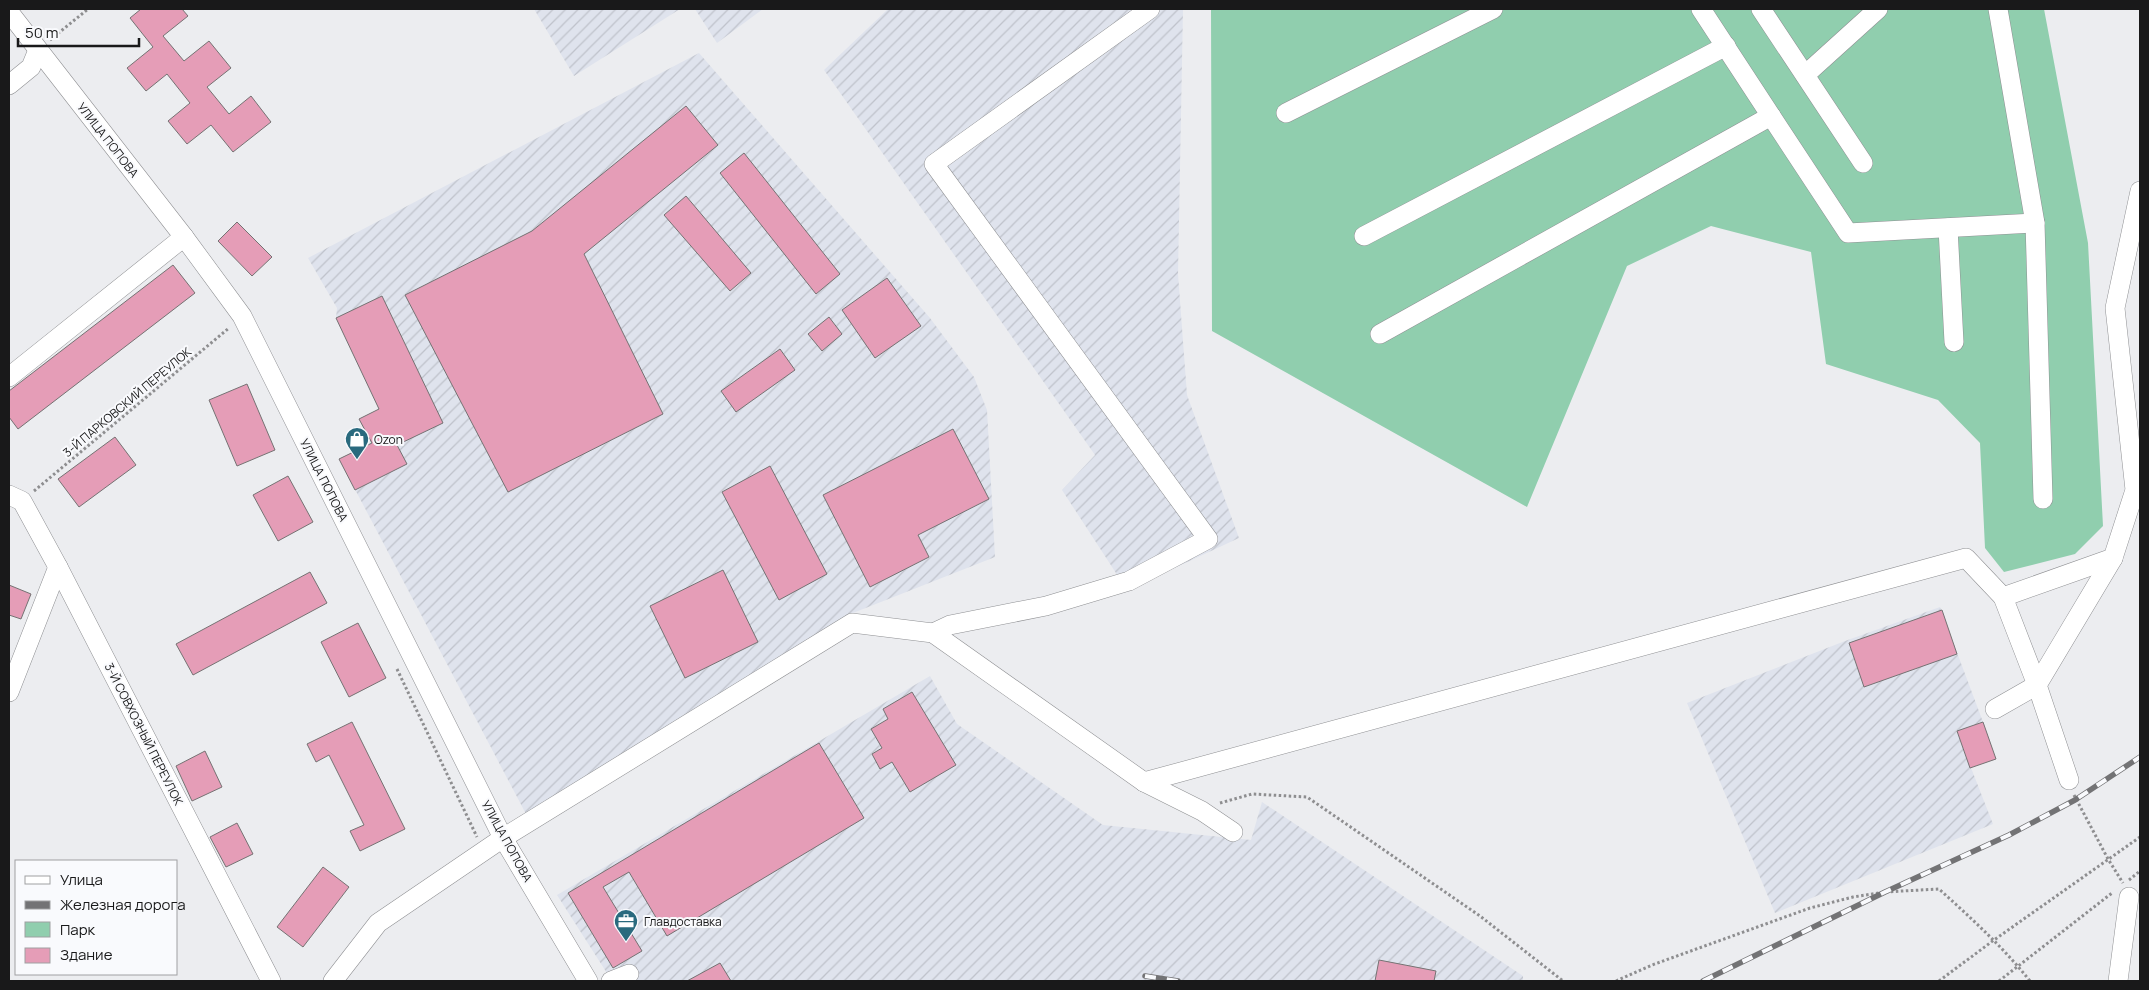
<svg xmlns="http://www.w3.org/2000/svg" width="2149" height="990" font-family="Manrope,sans-serif">
<defs>
<pattern id="industrial-furrows" width="10" height="10" patternUnits="userSpaceOnUse" patternTransform="scale(1.25)"><rect width="10" height="10" fill="#dfe3ed"/><path d="M-1 1l2-2M0 10L10 0M9 11l2-2" fill="none" stroke="#bfc2cb"/></pattern>
</defs>
<rect width="100%" height="100%" fill="#ecedf0"/>
<!-- industrial -->
<g fill="url(#industrial-furrows)">
<path d="M 534,9 L 680,9 L 574,76 Z"/>
<path d="M 695,9 L 763,9 L 717,43 Z"/>
<path d="M 888,9 L 1183,9 L 1178,274 L 1187,395 L 1239,538 L 1127,590 L 1062,490 L 1095,455 L 824,70 Z"/>
<path d="M 699,53 L 930,318 L 974,377 L 987,410 L 995,557 L 853,613 L 526,814 L 339,459 L 371,443 L 359,419 L 379,409 L 336,318 L 337,308 L 308,258 Z"/>
<path d="M 1940,607 L 1983,722 L 1957,732 L 1993,824 L 1775,913 L 1687,703 L 1845,641 Z"/>
<path d="M 930,676 L 957,724 L 1103,825 L 1251,840 L 1262,802 L 1523,976 L 1523,981 L 612,981 L 557,895 Z"/>
</g>
<!-- green -->
<path fill="#90ceae" d="M 1211,9 L 2044,9 L 2088,243 L 2103,526 L 2075,554 L 2004,572 L 1985,548 L 1980,443 L 1938,400 L 1826,364 L 1811,252 L 1711,226 L 1627,266 L 1527,507 L 1212,331 Z"/>
<!-- building -->
<g fill="#e59db7" stroke="#757273">
<path d="M 141,9 L 182,9 L 188,16 L 163,36 L 184,61 L 209,41 L 231,68 L 207,87 L 229,114 L 251,96 L 271,122 L 233,152 L 211,125 L 187,144 L 168,121 L 190,103 L 167,74 L 146,91 L 127,68 L 153,47 L 130,18 Z"/>
<path d="M 686,106 L 718,145 L 584,254 L 663,414 L 508,492 L 405,295 L 532,231 Z"/>
<path d="M 744,153 L 840,274 L 816,294 L 720,173 Z"/>
<path d="M 686,196 L 751,273 L 730,291 L 664,215 Z"/>
<path d="M 237,222 L 272,257 L 252,276 L 218,241 Z"/>
<path d="M 173,265 L 195,293 L 18,429 L 9,417 L 9,391 Z"/>
<path d="M 887,278 L 921,326 L 875,358 L 842,310 Z"/>
<path d="M 382,296 L 443,423 L 397,445 L 407,464 L 355,490 L 339,459 L 372,443 L 359,419 L 379,409 L 336,318 Z"/>
<path d="M 829,317 L 842,334 L 822,351 L 808,334 Z"/>
<path d="M 780,349 L 795,370 L 736,412 L 721,391 Z"/>
<path d="M 247,384 L 275,450 L 237,466 L 209,400 Z"/>
<path d="M 953,429 L 989,499 L 918,535 L 929,557 L 870,587 L 823,495 Z"/>
<path d="M 115,437 L 136,465 L 79,507 L 58,479 Z"/>
<path d="M 770,466 L 827,574 L 779,600 L 722,492 Z"/>
<path d="M 288,476 L 313,522 L 278,541 L 253,495 Z"/>
<path d="M 723,570 L 758,642 L 685,678 L 650,606 Z"/>
<path d="M 310,572 L 327,603 L 193,675 L 176,644 Z"/>
<path d="M 9,585 L 31,594 L 21,619 L 9,615 Z"/>
<path d="M 1942,610 L 1957,654 L 1864,687 L 1849,643 Z"/>
<path d="M 358,623 L 386,678 L 349,697 L 321,642 Z"/>
<path d="M 912,692 L 956,765 L 910,792 L 892,762 L 880,769 L 872,754 L 882,748 L 871,729 L 888,719 L 883,709 Z"/>
<path d="M 352,722 L 405,829 L 360,851 L 350,831 L 364,825 L 329,755 L 316,762 L 307,744 Z"/>
<path d="M 1983,722 L 1996,759 L 1970,768 L 1957,731 Z"/>
<path d="M 819,743 L 864,818 L 667,936 L 629,872 L 603,887 L 642,951 L 613,968 L 568,893 Z"/>
<path d="M 205,751 L 222,787 L 192,801 L 176,766 Z"/>
<path d="M 237,823 L 253,854 L 226,867 L 210,837 Z"/>
<path d="M 323,867 L 349,887 L 303,947 L 277,927 Z"/>
<path d="M 1379,960 L 1436,971 L 1434,981 L 1375,981 Z"/>
<path d="M 720,963 L 731,981 L 687,981 Z"/>
</g>
<g fill="none" stroke-linecap="round" stroke-linejoin="round">
<!-- minor casing -->
<g stroke="#8f9093" stroke-width="20">
<g id="minor">
<path d="M 1761,9 L 1863,163"/>
<path d="M 1998,9 L 2035,223 L 2043,499"/>
<path d="M 9,12 L 184,237 L 242,316 L 503,838 L 588,981"/>
<path d="M 1805,75 L 1878,9"/>
<path d="M 9,85 L 31,67 L 38,50"/>
<path d="M 1286,113 L 1493,9"/>
<path d="M 1771,116 L 1848,233 L 2035,223"/>
<path d="M 1948,228 L 1954,342"/>
<path d="M 1364,236 L 1726,46"/>
<path d="M 1380,334 L 1771,116 L 1701,9"/>
<path d="M 9,377 L 184,237"/>
<path d="M 9,495 L 22,501 L 58,567 L 271,981"/>
<path d="M 2003,597 L 2113,558 L 2135,490 L 2115,308 L 2140,191"/>
<path d="M 933,633 L 950,625 L 1046,606 L 1129,581 L 1208,539 L 934,164 L 1150,9"/>
<path d="M 9,692 L 58,567"/>
<path d="M 2069,780 L 2037,685 L 2113,558"/>
<path d="M 1144,782 L 1966,558 L 2003,597 L 2037,685 L 1995,709"/>
<path d="M 333,981 L 378,923 L 503,838 L 852,623 L 933,633 L 1144,782 L 1202,811 L 1233,832"/>
<path d="M 611,981 L 629,974"/>
<path d="M 2118,981 L 2129,897"/>
</g>
</g>
<!-- path -->
<g stroke="#8e8e90" stroke-width="3" stroke-dasharray="2.5 2.5" stroke-linecap="butt">
<path d="M 50,40 L 88,9"/>
<path d="M 34,491 L 229,328"/>
<path d="M 397,669 L 477,837"/>
<path d="M 2074,795 L 2108,859 L 2123,883"/>
<path d="M 1220,803 L 1252,794 L 1307,797 L 1480,916 L 1563,981"/>
<path d="M 2129,880 L 2140,871"/>
<path d="M 1616,981 L 1652,965 L 1810,908 L 1853,897 L 1885,892 L 1939,889 C 1971,918 2003,947 2030,981"/>
<path d="M 1939,981 L 1994,940 L 2140,837"/>
<path d="M 1999,981 L 2112,893"/>
</g>
<!-- minor -->
<use href="#minor" stroke="#fff" stroke-width="19"/>
<!-- rail casing -->
<g stroke="#737375" stroke-width="5.5">
<g id="rail">
<path d="M 1145,976 L 1178,981"/>
<path d="M 1703,981 L 1885,892 L 2009,835 L 2075,800 L 2140,757"/>
</g>
</g>
<!-- rail -->
<use href="#rail" stroke="#f9fafd" stroke-width="4" stroke-dasharray="11" stroke-linecap="butt"/>
</g>
<!-- icons -->
<defs>
<g id="shop-pin" transform="scale(1.25)"><path d="M0 17L-7.5 6A9.5 9.5 0 1 1 7.5 6Z" fill="#2a6a7e" stroke="#f9fafd"/><path d="M-5-2.5h2.3a2.7 3.5 0 0 1 5.4 0H5L5.5 6h-11ZM-1.5-2.5h3a1.5 2.3 0 0 0-3 0Z" fill="#fff"/></g>
<g id="office-pin" transform="scale(1.25)"><path d="M0 17L-7.5 6A9.5 9.5 0 1 1 7.5 6Z" fill="#2a6a7e" stroke="#f9fafd"/><path d="M-6-3h4V-5.5h4V-3h4V5H-6ZM-1-4.5V-3h2v-1.5ZM-6 0V1H6V0Z" fill="#fff"/></g>
</defs>
<g fill-rule="evenodd">
<use href="#shop-pin" x="357" y="439"/>
<use href="#office-pin" x="626" y="921"/>
</g>
<g text-anchor="middle" dominant-baseline="central" stroke-width="4" stroke-linejoin="round" paint-order="stroke">
<!-- street labels -->
<g font-size="12" fill="#19191a" stroke="#f9fafd">
<text transform="translate(108 140) rotate(52)">УЛИЦА ПОПОВА</text>
<text transform="translate(127 402) rotate(-40)">3-Й ПАРКОВСКИЙ ПЕРЕУЛОК</text>
<text transform="translate(324 480) rotate(63)">УЛИЦА ПОПОВА</text>
<text transform="translate(144 734) rotate(63)">3-Й СОВХОЗНЫЙ ПЕРЕУЛОК</text>
<text transform="translate(507 841) rotate(61)">УЛИЦА ПОПОВА</text>
</g>
<!-- poi labels -->
<g font-size="12" fill="#19191a" stroke="#f9fafd" text-anchor="start">
<text x="374" y="439">Ozon</text>
<text x="644" y="921">Главдоставка</text>
</g>
</g>
<!-- border -->
<rect width="2149" height="990" fill="none" stroke="#19191a" stroke-width="20"/>
<!-- legend -->
<rect x="15" y="860" width="162" height="115" fill="#f9fafd" stroke="#9fa0a2"/>
<rect x="25" y="876" width="25" height="8" fill="#ffffff" stroke="#9fa0a2"/>
<text x="60" y="885" font-size="15" fill="#19191a">Улица</text>
<rect x="25" y="901" width="25" height="8" fill="#737375" stroke="#9fa0a2"/>
<text x="60" y="910" font-size="15" fill="#19191a">Железная дорога</text>
<rect x="25" y="922" width="25" height="15" fill="#90ceae" stroke="#9fa0a2"/>
<text x="60" y="935" font-size="15" fill="#19191a">Парк</text>
<rect x="25" y="948" width="25" height="15" fill="#e59db7" stroke="#9fa0a2"/>
<text x="60" y="960" font-size="15" fill="#19191a">Здание</text>
<!-- scale -->
<path d="M18 38v8h121v-8" fill="none" stroke="#19191a" stroke-width="2.5"/>
<text x="25" y="38" font-size="15" fill="#19191a" stroke="#f9fafd" stroke-width="4" paint-order="stroke">50 m</text>
</svg>
